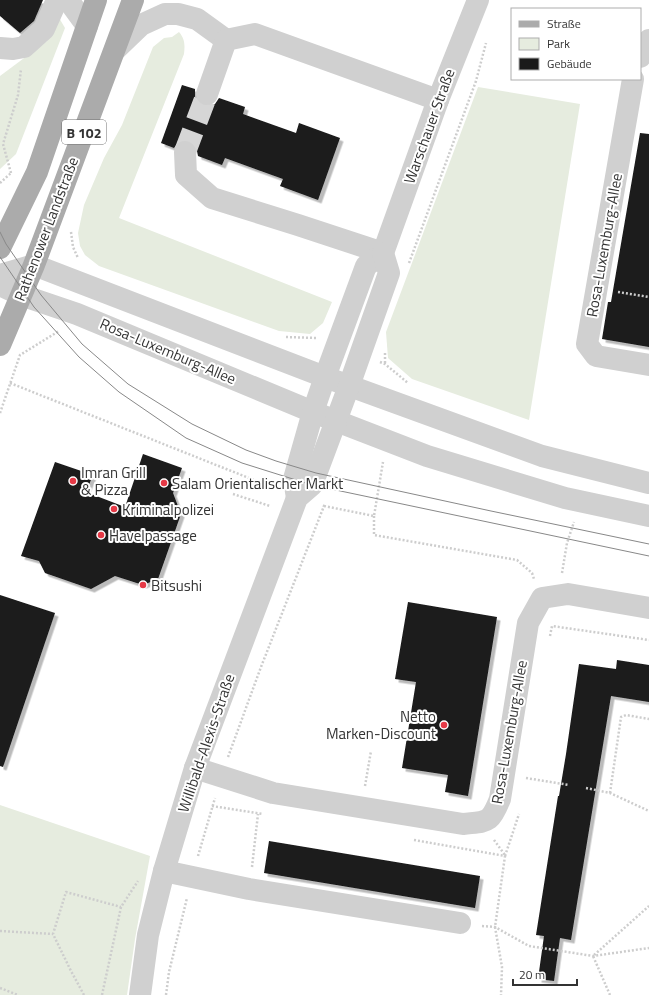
<svg xmlns="http://www.w3.org/2000/svg" width="649" height="995" font-family="'Titillium Web',sans-serif">
<defs>
<filter id="shadow"><feDropShadow dx="3.5" dy="3.5" stdDeviation="0" flood-color="#0004"/></filter>
</defs>
<rect width="100%" height="100%" fill="#fff"/>
<!-- green -->
<g fill="#e6ecdf">
<path d="M 58,16 L 65,28 L 16,154 L 0,169 L 0,76 L 47,41 Z"/>
<path d="M 179,32 C 185,39 185,45 184,54 L 119,218 L 332,302 L 323,323 L 310,334 L 279,331 L 99,266 L 85,255 L 80,246 L 78,233 L 84,205 L 104,158 L 122,125 L 153,47 L 164,38 L 172,37 Z"/>
<path d="M 478,87 L 580,104 L 529,420 L 412,379 L 388,358 L 386,332 Z"/>
<path d="M 0,805 L 150,856 L 135,939 L 127,995 L 0,995 Z"/>
</g>
<!-- building -->
<g fill="#1a1a1a" filter="url(#shadow)">
<path d="M 0,0 L 43,0 L 34,21 L 20,33 L 0,16 Z"/>
<path d="M 182,85 L 195,89 L 195,97 L 198,102 L 203,106 L 209,106 L 215,104 L 219,98 L 245,107 L 243,114 L 296,133 L 299,123 L 340,138 L 318,200 L 280,186 L 283,179 L 225,158 L 222,165 L 198,156 L 196,146 L 190,141 L 184,140 L 179,141 L 174,148 L 161,143 Z"/>
<path d="M 640,133 L 649,134 L 649,347 L 602,339 L 608,302 L 611,302 Z"/>
<path d="M 143,454 L 182,468 L 173,493 L 181,514 L 158,579 L 143,585 L 115,576 L 91,589 L 45,573 L 39,561 L 21,556 L 55,462 L 93,475 L 86,492 L 125,507 Z"/>
<path d="M 0,595 L 55,613 L 3,767 L 0,766 Z"/>
<path d="M 408,602 L 497,617 L 468,796 L 445,792 L 448,775 L 402,768 L 416,682 L 395,679 Z"/>
<path d="M 617,660 L 649,665 L 649,702 L 611,696 L 571,940 L 560,938 L 554,981 L 538,979 L 544,936 L 536,935 L 558,796 L 559,796 L 566,754 L 579,664 L 616,669 Z"/>
<path d="M 269,841 L 480,876 L 475,908 L 264,873 Z"/>
</g>
<g fill="none" stroke-linecap="round" stroke-linejoin="round">
<!-- minor-tunnel -->
<path stroke="#d6d6d6" stroke-width="22" stroke-dasharray="22 11" stroke-linecap="butt" d="M 185,152 L 207,94"/>
<!-- path -->
<g stroke="#cdcdcd" stroke-width="2.5" stroke-dasharray="2 2" stroke-linecap="butt">
<path d="M 11,173 L 3,144 L 18,95 L 21,69"/>
<path d="M 0,183 L 11,173"/>
<path d="M 71,232 L 73,247 L 78,258"/>
<path d="M 409,263 L 476,81 L 486,43"/>
<path d="M 618,292 L 649,297"/>
<path d="M 286,337 L 317,338"/>
<path d="M 385,353 L 385,364"/>
<path d="M 380,362 L 385,364 L 408,383"/>
<path d="M 10,383 L 274,488"/>
<path d="M 0,413 L 20,355 L 59,331"/>
<path d="M 233,494 L 270,506"/>
<path d="M 324,506 L 374,516 L 383,462"/>
<path d="M 374,516 L 374,535 L 517,560 L 532,573 L 534,579"/>
<path d="M 562,573 L 567,543 L 574,522"/>
<path d="M 550,636 L 552,626 L 649,640"/>
<path d="M 228,757 L 261,667 L 324,506 L 322,505"/>
<path d="M 526,778 L 569,785"/>
<path d="M 365,786 L 371,751"/>
<path d="M 586,788 L 610,793 L 649,811"/>
<path d="M 610,793 L 621,717 L 626,715 L 649,719"/>
<path d="M 212,806 L 263,814"/>
<path d="M 414,840 L 505,856 L 495,927 L 502,967 L 501,995"/>
<path d="M 494,840 L 505,855"/>
<path d="M 198,856 L 215,798"/>
<path d="M 505,856 L 519,814"/>
<path d="M 252,867 L 258,814"/>
<path d="M 482,926 L 495,927 L 529,946 L 593,956 L 649,948"/>
<path d="M 0,931 L 53,934"/>
<path d="M 0,988 L 18,995"/>
<path d="M 84,995 L 71,971 L 53,934 L 66,892 L 121,907"/>
<path d="M 102,995 L 121,907 L 138,881"/>
<path d="M 166,995 L 169,972 L 187,898"/>
<path d="M 610,995 L 593,956 L 649,906"/>
</g>
<!-- minor -->
<g stroke="#d0d0d0" stroke-width="22">
<path d="M 68,0 L 87,26"/>
<path d="M 0,48 L 13,49 L 24,47 L 44,29 L 57,0"/>
<path d="M 115,50 L 141,25 L 165,14 L 178,14 L 197,19 L 226,40"/>
<path d="M 640,57 L 643,46 L 649,40"/>
<path d="M 633,79 L 587,344 L 596,356 L 649,365"/>
<path d="M 207,94 L 226,40 L 255,34 L 438,100"/>
<path d="M 185,152 L 186,175 L 212,198 L 298,225 L 383,253"/>
<path d="M 0,275 L 34,265 L 325,377 L 542,456 L 649,483"/>
<path d="M 0,285 L 21,295 L 77,314 L 313,412 L 427,456 L 565,498 L 649,516"/>
<path d="M 297,498 L 294,479 L 313,412 L 325,377 L 366,266 L 383,253 L 438,100 L 478,0"/>
<path d="M 195,768 L 273,793 L 463,824 C 488,821 490,824 500,799 L 528,623 L 542,598 L 568,594 L 649,608"/>
<path d="M 164,871 L 249,889 L 460,923"/>
<path d="M 140,995 L 148,935 L 164,871 L 195,768 L 297,498 L 312,485 L 349,386 L 389,273 L 383,253"/>
</g>
<!-- major -->
<g stroke="#ababab" stroke-width="22">
<path d="M 0,248 L 37,172 L 96,0"/>
<path d="M 0,345 L 34,265 L 133,0"/>
</g>
<!-- tram -->
<g stroke="#888" stroke-width="1">
<path d="M 0,232 L 6,244 L 41,295 L 82,344 L 128,384 L 192,424 L 246,450 L 276,461 L 316,473 L 491,511 L 649,544"/>
<path d="M 0,257 L 34,307 L 79,357 L 119,392 L 186,438 L 242,463 L 312,485 L 649,556"/>
</g>
</g>
<!-- markers -->
<g fill="#e63946" stroke="#fff" stroke-width="1.5">
<circle cx="73" cy="481" r="4"/>
<circle cx="164" cy="483" r="4"/>
<circle cx="114" cy="509" r="4"/>
<circle cx="101" cy="535" r="4"/>
<circle cx="143" cy="585" r="4"/>
<circle cx="444" cy="725" r="4"/>
</g>
<g text-anchor="middle" dominant-baseline="central" stroke-width="4" stroke-linejoin="round" paint-order="stroke">
<!-- shield labels -->
<rect fill="#fff" stroke="#707070" stroke-width="1" x="62" y="120" width="44" height="24" rx="3"/>
<g font-size="14" font-weight="bold" fill="#333">
<text x="84" y="132">B 102</text>
</g>
<!-- street labels -->
<g font-size="15" fill="#333" stroke="#fff">
<text transform="translate(429 126) rotate(-70)">Warschauer Straße</text>
<text transform="translate(46 229) rotate(-69)">Rathenower Landstraße</text>
<text transform="translate(604 245) rotate(-80)">Rosa-Luxemburg-Allee</text>
<text transform="translate(168 351) rotate(23)">Rosa-Luxemburg-Allee</text>
<text transform="translate(509 732) rotate(-80)">Rosa-Luxemburg-Allee</text>
<text transform="translate(206 743) rotate(-71)">Willibald-Alexis-Straße</text>
</g>
<!-- poi labels -->
<g font-size="15" fill="#333" stroke="#fff" text-anchor="start">
<text x="81" y="472">Imran Grill<tspan x="81" dy="17">&amp; Pizza</tspan></text>
<text x="172" y="483">Salam Orientalischer Markt</text>
<text x="122" y="509">Kriminalpolizei</text>
<text x="109" y="535">Havelpassage</text>
<text x="151" y="585">Bitsushi</text>
<text x="436" y="716" text-anchor="end">Netto<tspan x="436" dy="17">Marken-Discount</tspan></text>
</g>
</g>
<!-- legend -->
<rect x="511" y="8" width="130" height="72" fill="#ffffff" stroke="#adadad"/>
<rect x="519" y="21" width="20" height="6" fill="#ababab" stroke="#adadad"/>
<text x="547" y="28" font-size="12" fill="#333333">Straße</text>
<rect x="519" y="38" width="20" height="12" fill="#e6ecdf" stroke="#adadad"/>
<text x="547" y="48" font-size="12" fill="#333333">Park</text>
<rect x="519" y="58" width="20" height="12" fill="#1a1a1a" stroke="#adadad"/>
<text x="547" y="68" font-size="12" fill="#333333">Gebäude</text>
<!-- scale -->
<path d="M513 979v6h64v-6" fill="none" stroke="#333333" stroke-width="2"/>
<text x="519" y="979" font-size="12" fill="#333333" stroke="#ffffff" stroke-width="3" paint-order="stroke">20 m</text>
</svg>
